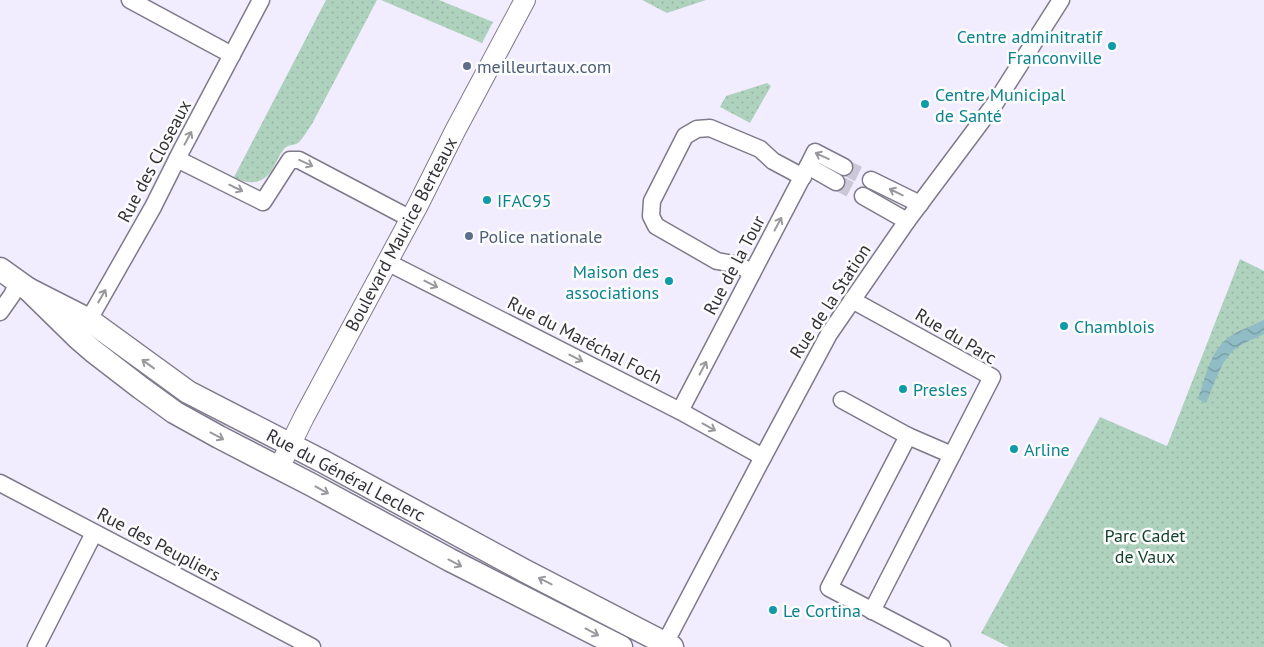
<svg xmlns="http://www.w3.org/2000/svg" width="1264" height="647" font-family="'PT Sans',sans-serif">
<defs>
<pattern id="grass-dots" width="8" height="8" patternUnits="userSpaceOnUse" patternTransform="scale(1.25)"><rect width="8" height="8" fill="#afd2be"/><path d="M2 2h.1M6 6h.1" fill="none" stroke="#97b5a4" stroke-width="1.8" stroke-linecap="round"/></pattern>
<pattern id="water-waves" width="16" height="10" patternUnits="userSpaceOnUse" patternTransform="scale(1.25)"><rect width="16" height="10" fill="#90bcc5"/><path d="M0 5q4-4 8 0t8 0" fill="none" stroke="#7699a1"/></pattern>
</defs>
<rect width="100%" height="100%" fill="#f2ecff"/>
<!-- grass -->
<g fill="url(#grass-dots)">
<path d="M 326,0 L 377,0 L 312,124 C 309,128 302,140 298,143 C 293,146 288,144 284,149 C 279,155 276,163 272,170 C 262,185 248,185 234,177 Z"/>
<path d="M 381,0 L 439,0 L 493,22 L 482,43 Z"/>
<path d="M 642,0 L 706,0 L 667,13 Z"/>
<path d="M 767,83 L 771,86 L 750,123 L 720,107 L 726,96 Z"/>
<path d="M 1240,259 L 1264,271 L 1264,647 L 1009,647 L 981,633 L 1100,417 L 1167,446 Z"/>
</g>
<!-- water -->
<path fill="url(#water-waves)" d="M 1264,320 L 1264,334 C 1253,340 1239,344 1230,354 C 1219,366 1213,388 1206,403 L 1198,399 C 1206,376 1210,349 1232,335 C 1242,329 1254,325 1264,320 Z"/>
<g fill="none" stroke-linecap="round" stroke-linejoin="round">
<!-- minor-tunnel -->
<g stroke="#ccc7d7" stroke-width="16" stroke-dasharray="16 8" stroke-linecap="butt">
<path d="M 844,167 L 871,180"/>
<path d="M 836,182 L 863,196"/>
</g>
<!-- minor casing -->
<g stroke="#7f7a8a" stroke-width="19">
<g id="minor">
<path d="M 130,0 L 232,55"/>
<path d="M 177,159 L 263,202 L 290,160 L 299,160 L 411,219"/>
<path d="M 808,166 L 815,152 L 844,167"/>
<path d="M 871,180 L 920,204"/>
<path d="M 863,196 L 907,221"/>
<path d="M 387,262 L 680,411 L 763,457"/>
<path d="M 752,273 L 739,265 L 717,261 L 656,226 L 651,216 L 652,201 L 685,136 L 697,129 L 710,128 L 760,149 L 773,161 L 803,177"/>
<path d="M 852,300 L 992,377 L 872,611"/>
<path d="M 0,312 L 12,295 L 18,282"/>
<path d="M 83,330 L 153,207 L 181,151 L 261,0"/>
<path d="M 842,400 L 908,436 L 829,588 L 942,647"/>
<path d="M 680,411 L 808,166 L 836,182"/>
<path d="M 908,436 L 952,455"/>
<path d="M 0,483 L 312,647"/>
<path d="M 36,647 L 94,533"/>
<path d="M 663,647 L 763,457 L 829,334 L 907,221 L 996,102 L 1061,0"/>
</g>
</g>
<!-- tertiary casing -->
<g stroke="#7f7a8a" stroke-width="22">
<path id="tertiary" d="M 279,468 L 304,417 L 418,205 L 455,131 L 525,0"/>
</g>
<!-- secondary casing -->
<g stroke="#7f7a8a" stroke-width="25">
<g id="secondary">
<path d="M 0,269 L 28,289 L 78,338 L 93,351 L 141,388 L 174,412 L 219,437 L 312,485 L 450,560 L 621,647"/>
<path d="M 28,289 L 89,320 L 188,392 L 324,462 L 525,571 L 672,647"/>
</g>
</g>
<!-- minor -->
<use href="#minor" stroke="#fff" stroke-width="16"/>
<!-- tertiary -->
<use href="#tertiary" stroke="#fff" stroke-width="20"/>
<!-- secondary -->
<use href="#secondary" stroke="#fff" stroke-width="22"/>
</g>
<!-- one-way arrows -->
<defs><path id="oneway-shaft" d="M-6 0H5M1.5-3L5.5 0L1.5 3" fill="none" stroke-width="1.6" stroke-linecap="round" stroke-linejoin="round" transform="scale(1.25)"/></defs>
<g stroke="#99989c">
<use href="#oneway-shaft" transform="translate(188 138) rotate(-62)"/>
<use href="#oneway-shaft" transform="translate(822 156) rotate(-155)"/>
<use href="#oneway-shaft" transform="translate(306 163) rotate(25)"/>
<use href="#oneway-shaft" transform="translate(236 188) rotate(26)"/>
<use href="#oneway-shaft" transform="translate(896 192) rotate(-154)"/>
<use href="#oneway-shaft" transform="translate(778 224) rotate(-62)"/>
<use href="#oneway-shaft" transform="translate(431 284) rotate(27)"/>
<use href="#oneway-shaft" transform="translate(102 296) rotate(-60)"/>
<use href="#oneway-shaft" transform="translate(576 358) rotate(27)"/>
<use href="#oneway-shaft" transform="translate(148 364) rotate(-144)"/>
<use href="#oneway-shaft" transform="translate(703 368) rotate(-62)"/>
<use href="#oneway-shaft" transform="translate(709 427) rotate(29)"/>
<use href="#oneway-shaft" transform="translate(217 436) rotate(28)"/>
<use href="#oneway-shaft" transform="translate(322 490) rotate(29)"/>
<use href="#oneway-shaft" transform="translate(455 563) rotate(28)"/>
<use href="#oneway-shaft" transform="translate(545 581) rotate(-153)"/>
<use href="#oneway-shaft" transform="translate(592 632) rotate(28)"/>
</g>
<!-- markers -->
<g fill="#0f9aa8" stroke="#fcfcfc" stroke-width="2">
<circle cx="1112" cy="46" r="5"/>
<circle cx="925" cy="104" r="5"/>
<circle cx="487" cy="200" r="5"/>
<circle cx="669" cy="281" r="5"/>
<circle cx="1064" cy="326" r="5"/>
<circle cx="903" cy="389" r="5"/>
<circle cx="1014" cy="449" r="5"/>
<circle cx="773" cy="610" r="5"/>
</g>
<g fill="#5c6f8a" stroke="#fcfcfc" stroke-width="2">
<circle cx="467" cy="66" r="5"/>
<circle cx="469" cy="236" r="5"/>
</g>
<g text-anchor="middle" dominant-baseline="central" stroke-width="5" stroke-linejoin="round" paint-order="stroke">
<!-- culture labels -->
<g font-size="18" fill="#0d838f" stroke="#fcfcfc" text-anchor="start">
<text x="1102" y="36" text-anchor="end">Centre adminitratif<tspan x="1102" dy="21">Franconville</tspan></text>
<text x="935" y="94">Centre Municipal<tspan x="935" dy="21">de Santé</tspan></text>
<text x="497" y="200">IFAC95</text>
<text x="659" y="271" text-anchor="end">Maison des<tspan x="659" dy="21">associations</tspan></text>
<text x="1074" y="326">Chamblois</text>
<text x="913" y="389">Presles</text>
<text x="1024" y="449">Arline</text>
<text x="783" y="610">Le Cortina</text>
</g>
<!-- service labels -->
<g font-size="18" fill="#4e5e75" stroke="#fcfcfc" text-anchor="start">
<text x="477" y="66">meilleurtaux.com</text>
<text x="479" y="236">Police nationale</text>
</g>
<!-- street labels -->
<g font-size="18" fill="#333138" stroke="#fcfcfc">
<text transform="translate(154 161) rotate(-62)">Rue des Closeaux</text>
<text transform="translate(401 234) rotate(-62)">Boulevard Maurice Berteaux</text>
<text transform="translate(734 265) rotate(-62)">Rue de la Tour</text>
<text transform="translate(830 301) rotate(-57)">Rue de la Station</text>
<text transform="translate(956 336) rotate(31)">Rue du Parc</text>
<text transform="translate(585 340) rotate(27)">Rue du Maréchal Foch</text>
<text transform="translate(346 475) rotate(28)">Rue du Général Leclerc</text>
<text transform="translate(159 544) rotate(28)">Rue des Peupliers</text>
</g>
<!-- park labels -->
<g font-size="18" fill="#113f2a" stroke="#fcfcfc">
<text x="1145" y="535">Parc Cadet<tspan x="1145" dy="21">de Vaux</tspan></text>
</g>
</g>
</svg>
